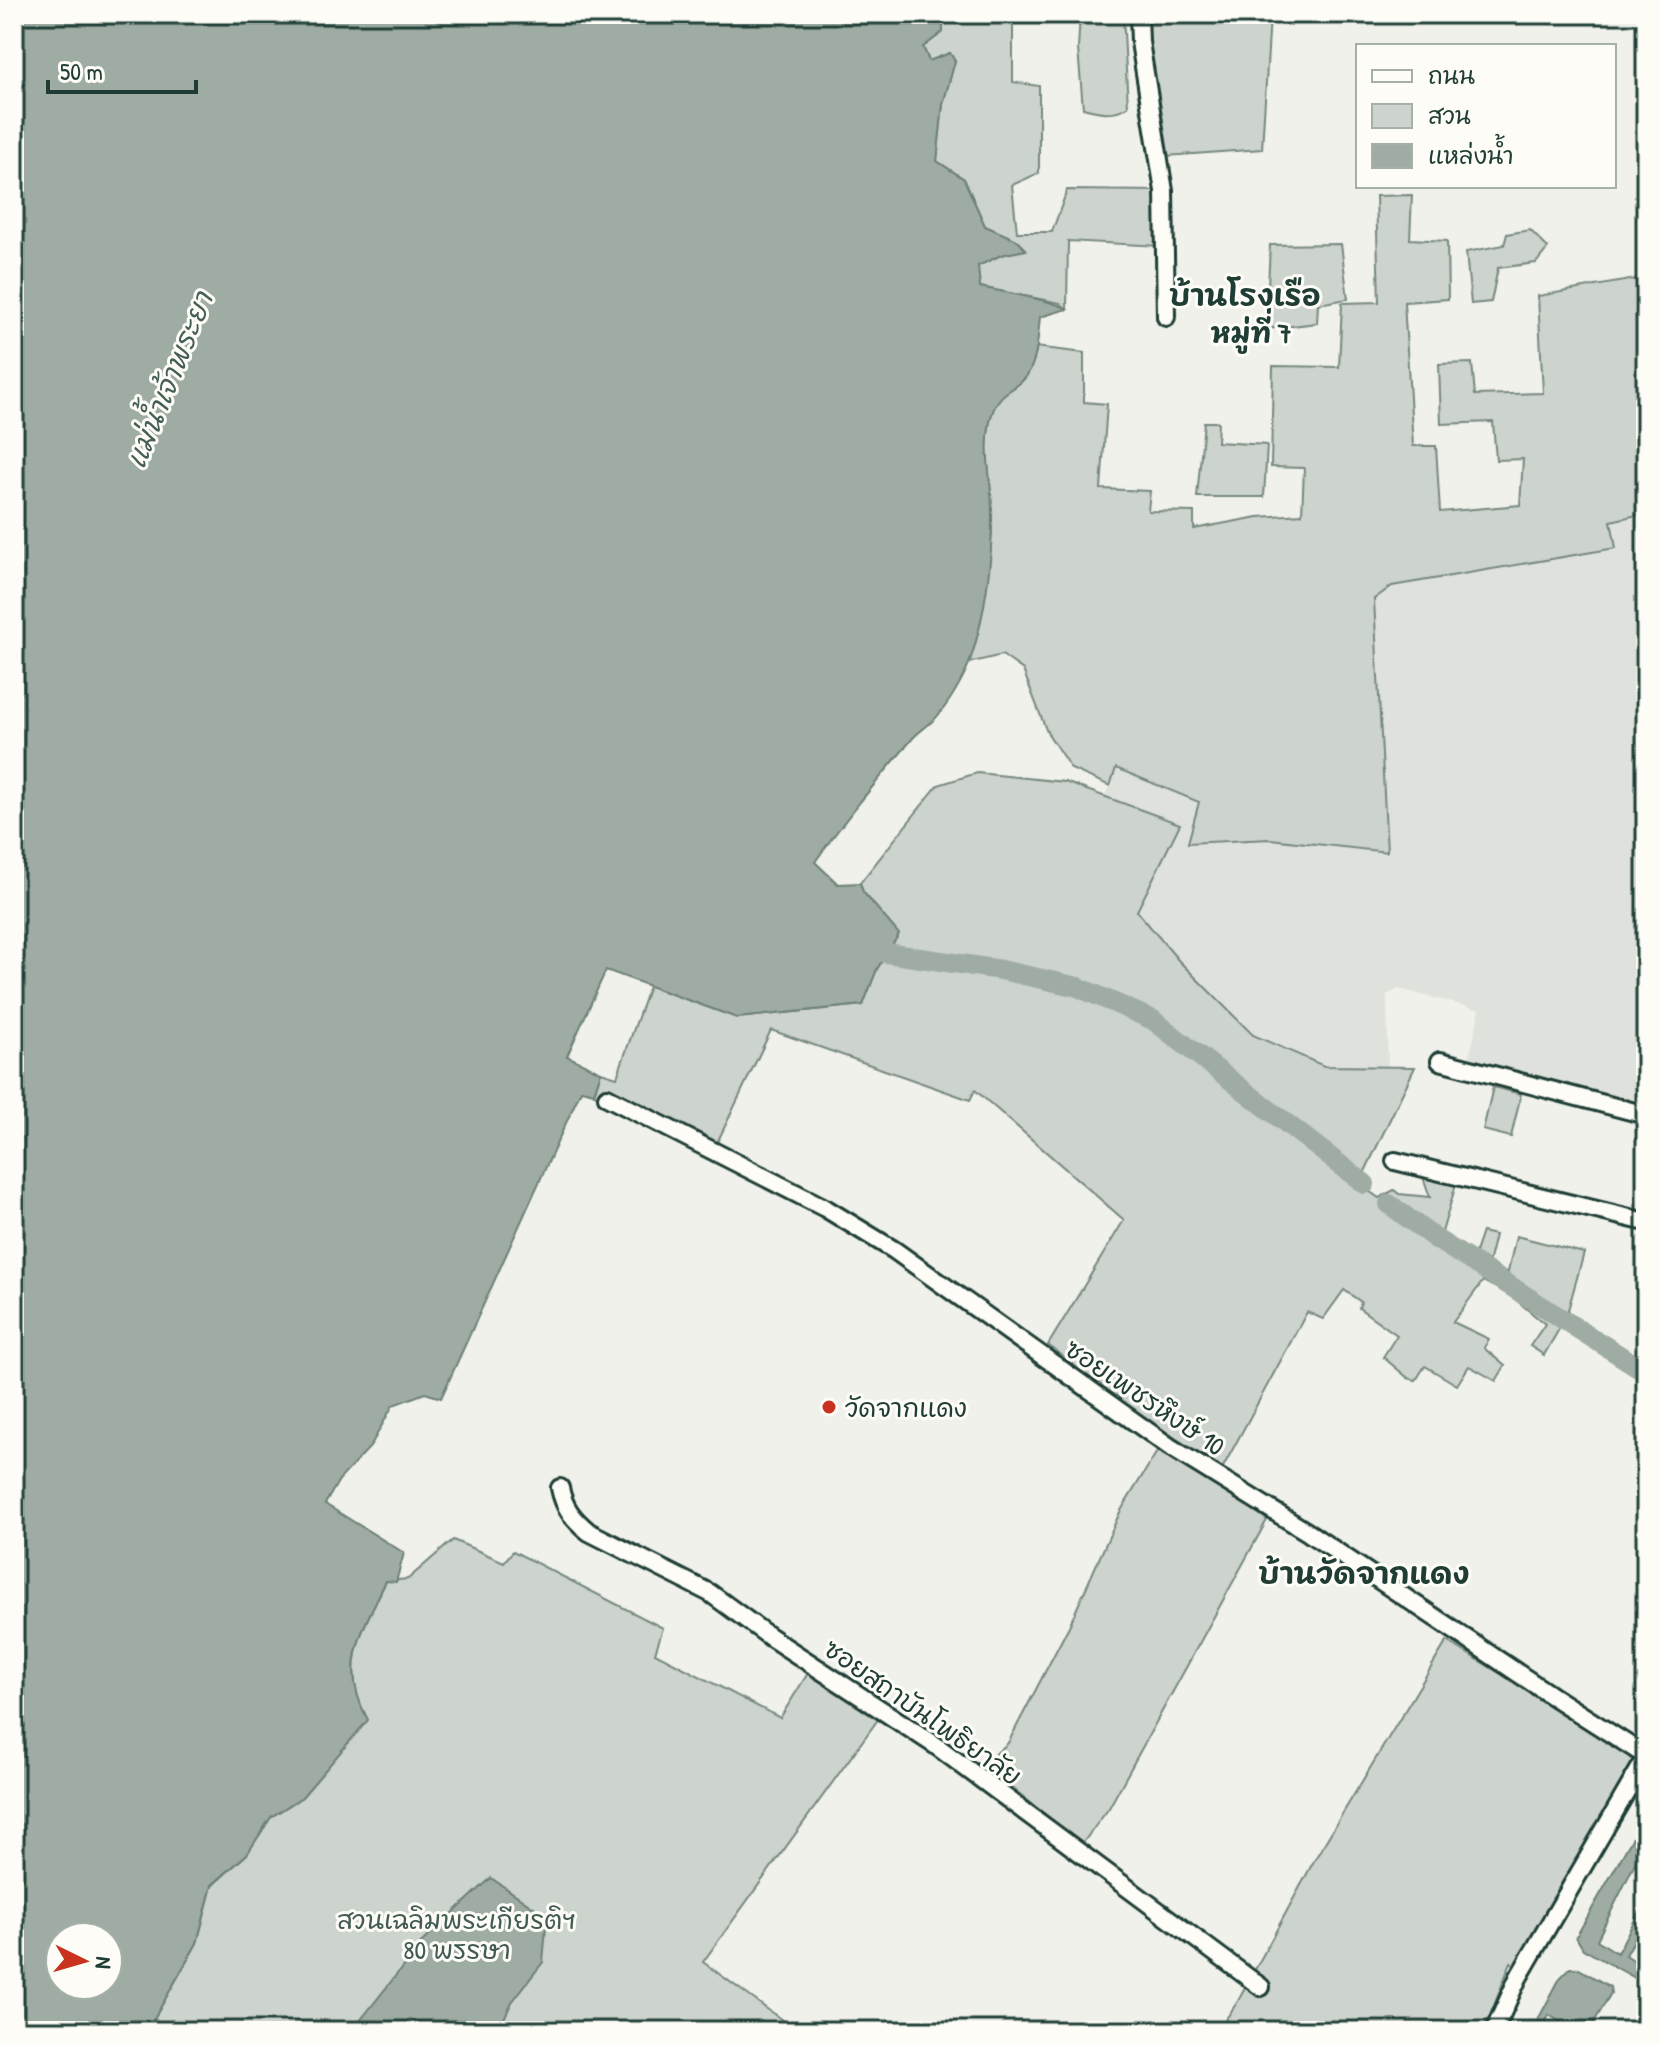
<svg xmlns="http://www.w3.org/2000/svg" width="1660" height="2045" font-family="'Patrick Hand','Playpen Sans Thai',sans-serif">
<rect width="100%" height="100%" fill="#f0f1eb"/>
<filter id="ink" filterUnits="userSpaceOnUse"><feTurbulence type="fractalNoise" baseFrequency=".0125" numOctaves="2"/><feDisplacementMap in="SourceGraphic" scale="16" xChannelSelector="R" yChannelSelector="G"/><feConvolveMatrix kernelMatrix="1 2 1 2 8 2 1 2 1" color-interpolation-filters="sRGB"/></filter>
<g filter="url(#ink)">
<!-- built -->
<path fill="#dfe2dc" d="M 1646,513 L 1646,1106 L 1469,1058 L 1480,1010 L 1399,989 L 1387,995 L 1388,1067 L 1329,1066 L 1254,1036 L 1179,961 L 1137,911 L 1104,796 L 1110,786 L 1116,768 L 1200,802 L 1188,843 L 1270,839 L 1387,852 L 1374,599 L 1391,586 L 1616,548 L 1611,521 Z"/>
<!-- green -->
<g fill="#cdd3cd" stroke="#768880" stroke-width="2">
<path d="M 943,14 L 1013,14 L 1013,82 L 1039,86 L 1039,173 L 1012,185 L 1017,232 L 1052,232 L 1067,190 L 1162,191 L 1160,246 L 1068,241 L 1067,309 L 1060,303 L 980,287 L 977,266 L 1001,255 L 1026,249 L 1017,240 L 985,226 L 964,179 L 937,161 L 943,104 L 955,61 L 950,53 L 929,61 L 923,47 L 943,32 Z"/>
<path d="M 1080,14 L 1123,14 L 1128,106 C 1114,116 1098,112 1083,108 L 1078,49 Z"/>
<path d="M 1148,14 L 1270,16 L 1262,149 L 1166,156 L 1145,31 Z"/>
<path d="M 1412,195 L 1410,239 L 1447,241 L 1448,299 L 1404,302 L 1413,446 L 1436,446 L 1440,512 L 1520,505 L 1523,459 L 1496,460 L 1493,422 L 1441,424 L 1439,364 L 1472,363 L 1475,395 L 1543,393 L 1538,296 L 1635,279 L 1646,300 L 1646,513 L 1611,521 L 1616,548 L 1392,586 L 1374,599 L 1387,852 L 1270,839 L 1188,843 L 1199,802 L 1116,768 L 1110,786 L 1071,769 L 1047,732 L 1023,670 L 1002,655 L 969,663 C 980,615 993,565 992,516 C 992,482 982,451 991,417 C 998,391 1006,396 1022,381 C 1029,374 1034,358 1036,347 L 1084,353 L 1084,402 L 1107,404 L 1101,489 L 1150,491 L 1148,511 L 1194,512 L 1194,529 L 1258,517 L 1302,514 L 1304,468 L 1271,467 L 1273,366 L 1339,367 L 1342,303 L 1379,302 L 1376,196 Z"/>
<path d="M 1530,230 L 1548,248 L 1536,263 L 1498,268 L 1491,302 L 1471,304 L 1466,252 L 1504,245 L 1507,234 Z"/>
<path d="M 1341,244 L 1348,299 L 1318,304 L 1317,323 L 1266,329 L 1270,245 Z"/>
<path d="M 1204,422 L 1218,422 L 1217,442 L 1267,445 L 1264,497 L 1197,497 Z"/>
<path d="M 977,773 L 1065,782 L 1180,824 L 1137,911 L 1179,961 L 1253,1035 L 1324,1066 L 1415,1067 L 1359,1184 L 1379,1198 L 1394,1190 L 1399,1194 L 1430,1197 L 1423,1177 L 1433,1176 L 1457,1181 L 1440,1239 L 1473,1258 L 1482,1232 L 1495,1235 L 1487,1268 L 1508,1272 L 1516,1236 L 1584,1253 L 1566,1317 L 1544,1355 L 1530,1346 L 1545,1324 L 1510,1295 L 1483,1281 L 1453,1322 L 1489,1339 L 1484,1348 L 1505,1366 L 1496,1381 L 1469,1366 L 1457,1385 L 1425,1366 L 1416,1380 L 1408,1378 L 1383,1357 L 1397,1335 L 1359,1308 L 1361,1302 L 1344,1290 L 1323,1319 L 1307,1312 L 1222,1469 L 1119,1401 L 1048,1345 L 1124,1220 L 975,1090 L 970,1100 L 771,1030 L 716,1145 L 594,1094 L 601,1072 L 617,1077 L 649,986 L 737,1018 L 863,1005 L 877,969 L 898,934 L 863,892 L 860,883 L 938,785 Z"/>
<path d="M 1493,1087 L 1521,1094 L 1511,1137 L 1483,1130 Z"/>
<path d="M 1163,1442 L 1267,1520 L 1109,1808 L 1082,1844 L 986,1767 L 992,1757 L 1008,1743 L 1069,1626 L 1120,1512 Z"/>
<path d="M 453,1540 L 504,1562 L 513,1551 L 663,1628 L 655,1653 L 780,1718 L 810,1670 L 879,1718 L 703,1962 L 797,2031 L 147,2031 L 197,1943 L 212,1886 L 247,1854 L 271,1817 L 302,1797 L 367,1720 C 339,1665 362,1631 386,1581 L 408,1579 Z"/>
<path d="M 1447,1641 L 1625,1750 L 1634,1759 L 1517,1967 L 1511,1962 L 1484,2031 L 1218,2031 L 1238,2001 L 1315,1859 Z"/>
</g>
<!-- water -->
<g fill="#9faca4" stroke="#6c8077" stroke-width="2" fill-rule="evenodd">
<path d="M 14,14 L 943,14 L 943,32 L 923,47 L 929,61 L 950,53 L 955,61 L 943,104 L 937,161 L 964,179 L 985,226 L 1017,240 L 1026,250 L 1001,255 L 978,266 L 980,287 C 997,291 1058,301 1067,309 L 1040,317 C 1038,334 1038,354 1030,370 C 1019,393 998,385 990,421 C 983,454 993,484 992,517 C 992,563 985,617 970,661 C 964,677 951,700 940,713 C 933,723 921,729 913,738 C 879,779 845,818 815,862 L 838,884 L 860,883 L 863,892 L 899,934 L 877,969 L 863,1005 L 737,1018 L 606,970 L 567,1056 L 601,1072 L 594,1093 L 581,1090 L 441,1398 L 425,1393 L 393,1405 L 370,1447 L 339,1480 L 325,1504 L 404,1553 L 396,1582 L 386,1581 C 362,1631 338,1666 368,1720 L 302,1797 L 271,1817 L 247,1854 L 212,1885 L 197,1943 L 147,2031 L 14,2031 ZM 108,1937 L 108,1985 L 60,1985 L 60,1937 Z"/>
<path d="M 1641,1823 L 1646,1827 L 1646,1841 L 1597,1940 L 1617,1953 L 1646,1899 L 1646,1919 L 1626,1955 L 1646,1969 L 1646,1984 L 1583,1949 L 1576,1937 Z"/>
<path d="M 491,1878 L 547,1916 L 543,1962 L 512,2002 L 498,2031 L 352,2031 L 424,1940 Z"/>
<path d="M 1570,1968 L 1579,1969 L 1610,1987 L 1611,1993 L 1589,2031 L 1573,2030 L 1549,2015 L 1541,2031 L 1532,2031 L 1560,1978 Z"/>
</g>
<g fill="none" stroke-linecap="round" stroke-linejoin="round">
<!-- canal -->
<g stroke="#9faca4" stroke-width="20">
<path d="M 860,949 L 1001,970 L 1078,987 L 1153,1020 L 1365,1184"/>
<path d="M 1389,1204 L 1433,1237 L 1646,1372"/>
</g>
<!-- minor casing -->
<g stroke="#1f3d34" stroke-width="22">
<g id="minor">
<path d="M 1139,14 L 1140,42 L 1164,191 L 1166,317"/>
<path d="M 1440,1061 L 1646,1115"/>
<path d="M 607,1097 L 825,1208 L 894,1250 L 1170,1447 L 1309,1533 L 1552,1696 L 1646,1756"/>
<path d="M 1395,1161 L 1646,1222"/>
<path d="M 560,1488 C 564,1508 573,1519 589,1532 L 710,1593 L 770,1637 L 935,1745 L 1261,1987"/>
<path d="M 1494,2031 L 1518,1978 L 1646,1758"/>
</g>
</g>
<!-- minor -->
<use href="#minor" stroke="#fdfcf7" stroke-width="16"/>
</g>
</g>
<!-- markers -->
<circle fill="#c8321e" stroke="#fdfcf7" stroke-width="3" cx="829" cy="1407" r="8"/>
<g text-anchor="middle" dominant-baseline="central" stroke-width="6" stroke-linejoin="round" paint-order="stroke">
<!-- street labels -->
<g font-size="26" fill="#1f3d34" stroke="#fdfcf7">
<text transform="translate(1145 1397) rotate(34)">ซอยเพชรหึงษ์ 10</text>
<text transform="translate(923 1712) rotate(35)">ซอยสถาบันโพธิยาลัย</text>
</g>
<!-- poi labels -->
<g font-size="26" fill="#1f3d34" stroke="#fdfcf7" text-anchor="start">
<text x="845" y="1407">วัดจากแดง</text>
</g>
<!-- park labels -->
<g font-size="26" fill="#425b53" stroke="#fdfcf7">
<text x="457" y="1919">สวนเฉลิมพระเกียรติฯ<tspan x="457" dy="30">80 พรรษา</tspan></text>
</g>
<!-- neighbourhood labels -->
<g font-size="28" font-weight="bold" fill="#1f3d34" stroke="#fdfcf7">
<text x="1251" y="333">หมู่ที่ 7</text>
</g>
<!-- water labels -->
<g font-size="28" font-style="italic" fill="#455e56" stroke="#fdfcf7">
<text transform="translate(169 380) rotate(-68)">แม่น้ำเจ้าพระยา</text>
</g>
<!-- quarter labels -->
<g font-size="30" font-weight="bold" fill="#1f3d34" stroke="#fdfcf7">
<text x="1245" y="295">บ้านโรงเรือ</text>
<text x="1364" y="1573">บ้านวัดจากแดง</text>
</g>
</g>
<!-- margin -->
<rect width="1660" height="2045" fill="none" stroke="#fdfcf7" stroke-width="48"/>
<rect x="24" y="24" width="1612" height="1997" fill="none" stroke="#1f3d34" stroke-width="3" filter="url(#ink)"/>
<!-- legend -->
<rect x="1356" y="44" width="260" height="144" fill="#fdfcf7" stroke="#a4b0a9" stroke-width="2"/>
<rect x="1372" y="70" width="40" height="12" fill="#fdfcf7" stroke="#a4b0a9" stroke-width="2"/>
<text x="1428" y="84" font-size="24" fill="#1f3d34">ถนน</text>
<rect x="1372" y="104" width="40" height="24" fill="#cdd3cd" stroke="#a4b0a9" stroke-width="2"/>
<text x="1428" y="124" font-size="24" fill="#1f3d34">สวน</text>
<rect x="1372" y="144" width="40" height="24" fill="#9faca4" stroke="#a4b0a9" stroke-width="2"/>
<text x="1428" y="164" font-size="24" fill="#1f3d34">แหล่งน้ำ</text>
<!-- north arrow -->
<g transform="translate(84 1961) rotate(95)"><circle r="38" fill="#fdfcf7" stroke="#a4b0a9" stroke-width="2"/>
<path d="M0-6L14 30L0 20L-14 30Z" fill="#c8321e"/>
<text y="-12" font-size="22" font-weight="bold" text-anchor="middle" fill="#1f3d34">N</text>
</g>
<!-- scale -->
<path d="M48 80v12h148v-12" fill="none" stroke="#1f3d34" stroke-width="4"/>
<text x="60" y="80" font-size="24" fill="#1f3d34" stroke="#fdfcf7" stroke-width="6" paint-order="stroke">50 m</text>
</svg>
